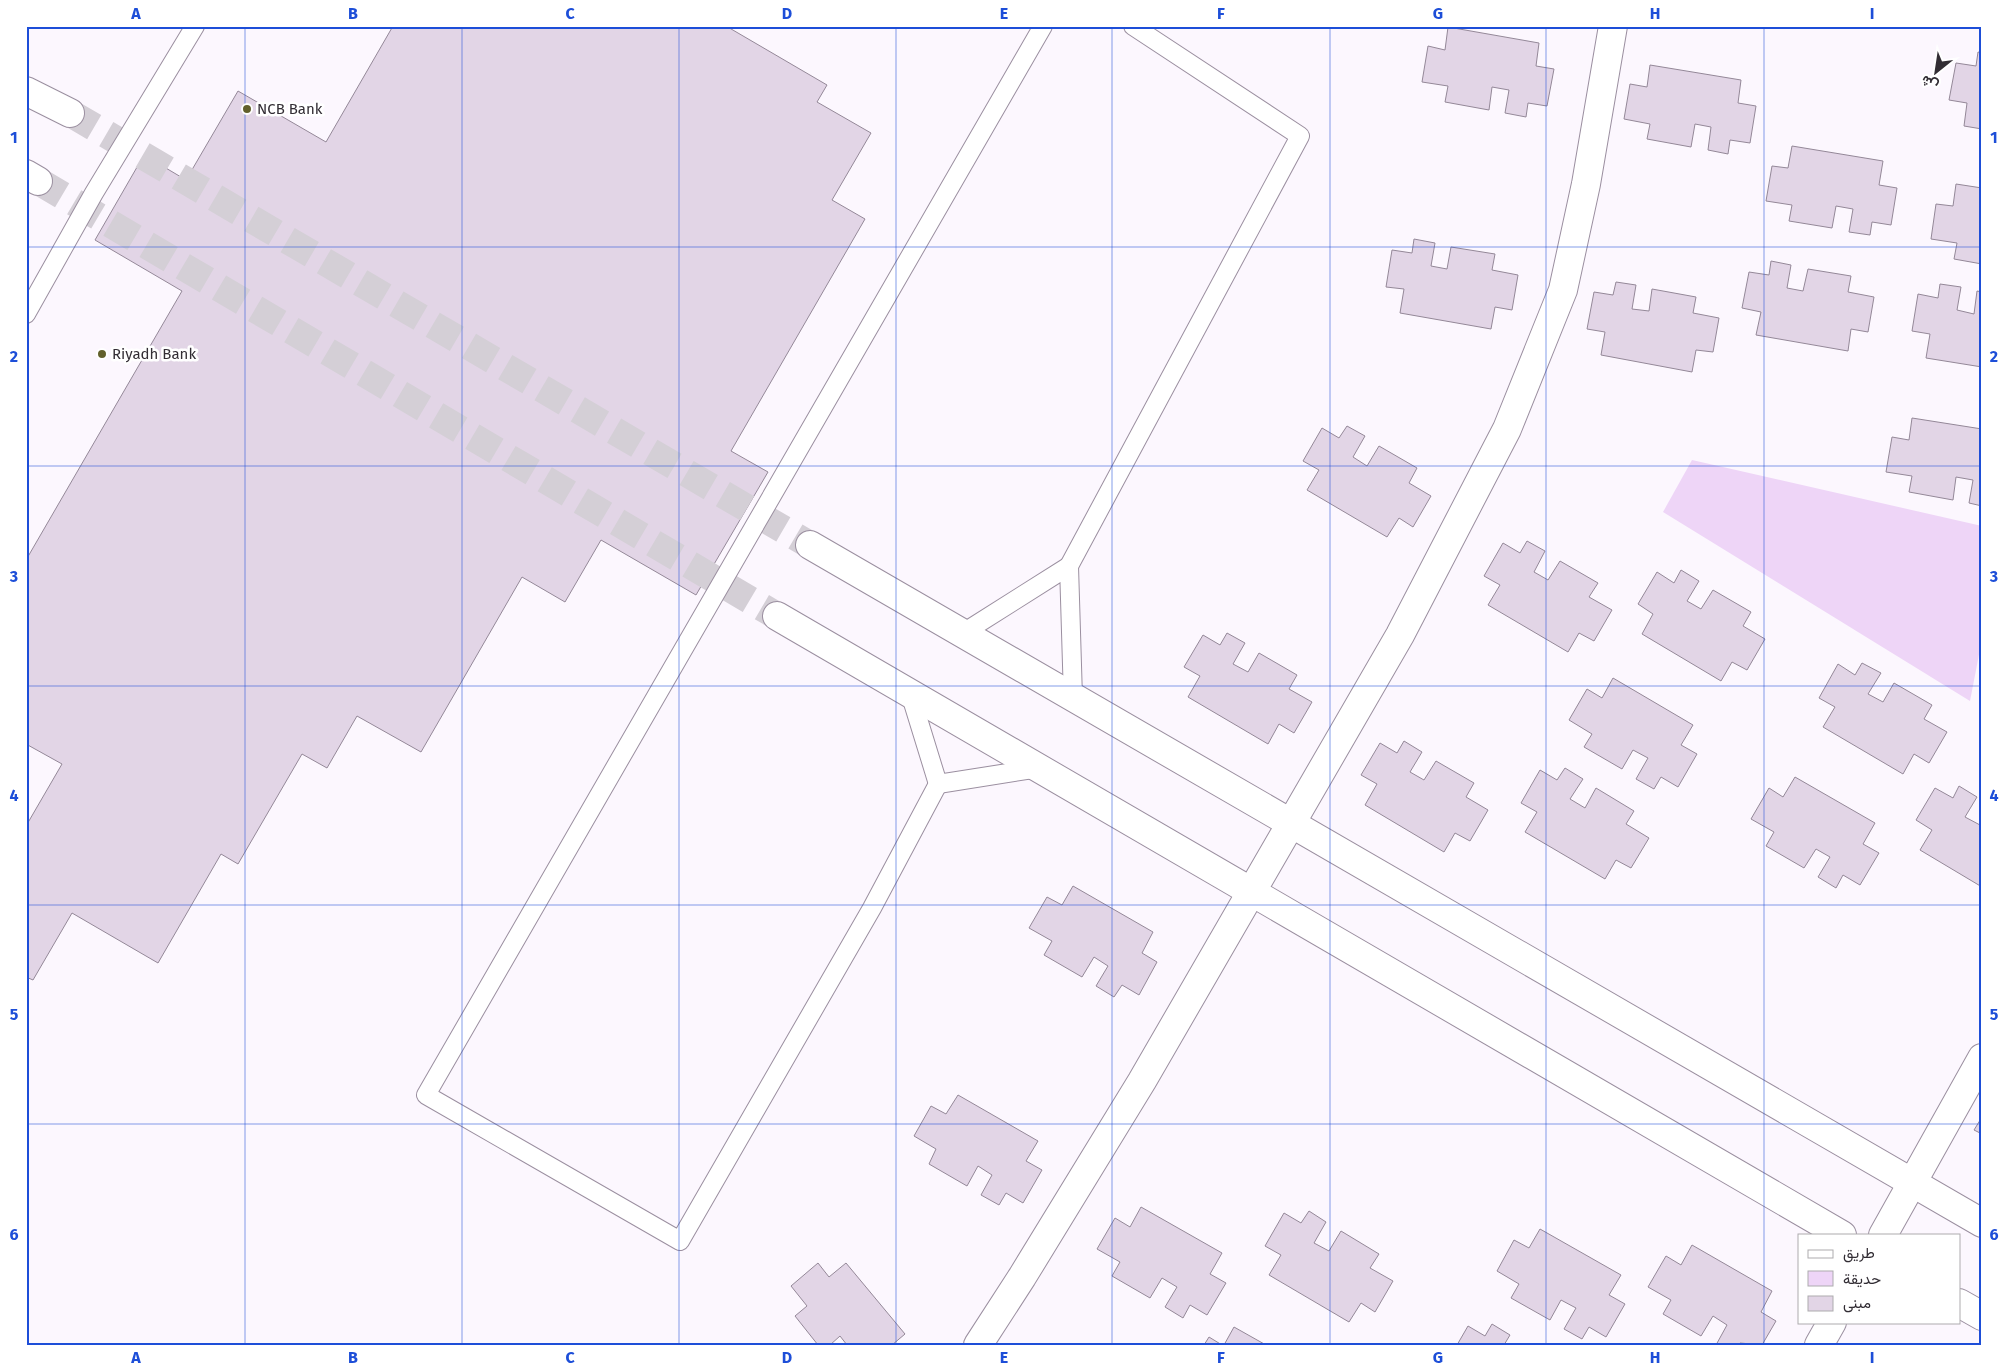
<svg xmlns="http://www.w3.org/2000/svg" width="2008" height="1371" font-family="'Fira Sans',Vazirmatn,sans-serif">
<rect width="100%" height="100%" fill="#fcf7fe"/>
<!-- green -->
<path fill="#eed5f7" d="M 1692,460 L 1982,526 L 1982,639 L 1970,701 L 1663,512 Z"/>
<!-- building -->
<g fill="#e2d5e6" stroke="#948898">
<path d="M 393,26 L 726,26 L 827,85 L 817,102 L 871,133 L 832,200 L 865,219 L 731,451 L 768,472 L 696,595 L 601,540 L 565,602 L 522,577 L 421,752 L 357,716 L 327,768 L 302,754 L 238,864 L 221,854 L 158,963 L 72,913 L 33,980 L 26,977 L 26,826 L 62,764 L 26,744 L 26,560 L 182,291 L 95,240 L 144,155 L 186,180 L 238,91 L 326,142 Z"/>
<path d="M 1448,27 L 1539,43 L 1536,66 L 1554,69 L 1547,106 L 1528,103 L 1526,117 L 1505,113 L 1509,90 L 1492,87 L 1489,110 L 1445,102 L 1448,86 L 1422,82 L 1428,46 L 1445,50 Z"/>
<path d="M 1978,52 L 1982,53 L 1982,129 L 1964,126 L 1967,103 L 1949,100 L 1956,63 L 1976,66 Z"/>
<path d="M 1650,65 L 1741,80 L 1738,103 L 1756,106 L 1750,143 L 1730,140 L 1728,154 L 1708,150 L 1711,127 L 1695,124 L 1691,147 L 1647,139 L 1650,124 L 1624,119 L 1630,84 L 1647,87 Z"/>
<path d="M 1792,146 L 1883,161 L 1879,185 L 1897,188 L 1891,225 L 1872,222 L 1870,235 L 1849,232 L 1853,209 L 1836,206 L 1832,228 L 1789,221 L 1792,205 L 1766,201 L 1772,166 L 1788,168 Z"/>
<path d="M 1956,184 L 1982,188 L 1982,264 L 1954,259 L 1957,243 L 1931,239 L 1936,204 L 1953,206 Z"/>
<path d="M 1414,239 L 1435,243 L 1431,266 L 1447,269 L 1451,247 L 1495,254 L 1492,270 L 1518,275 L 1512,310 L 1495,307 L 1491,329 L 1400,313 L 1404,289 L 1386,287 L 1392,250 L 1412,253 Z"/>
<path d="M 1771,261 L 1791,265 L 1787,288 L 1803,291 L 1808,269 L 1851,276 L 1848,292 L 1874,297 L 1868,332 L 1851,329 L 1848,351 L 1756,335 L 1761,312 L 1742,308 L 1749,272 L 1769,275 Z"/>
<path d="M 1616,282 L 1636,285 L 1632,309 L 1649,311 L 1652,289 L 1696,297 L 1693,313 L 1719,318 L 1713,352 L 1696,350 L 1692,372 L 1601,355 L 1605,332 L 1587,329 L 1594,292 L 1613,295 Z"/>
<path d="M 1940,284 L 1961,287 L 1957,310 L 1974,314 L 1977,291 L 1982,292 L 1982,367 L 1926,358 L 1930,334 L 1912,331 L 1918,294 L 1938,298 Z"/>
<path d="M 1912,418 L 1982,429 L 1982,506 L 1969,503 L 1973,480 L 1956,477 L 1953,500 L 1909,492 L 1912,476 L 1886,472 L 1892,437 L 1909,440 Z"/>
<path d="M 1347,426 L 1365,436 L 1353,457 L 1367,466 L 1379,446 L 1417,468 L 1409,483 L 1431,496 L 1413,527 L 1399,518 L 1387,537 L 1307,490 L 1319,470 L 1303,461 L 1322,428 L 1339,438 Z"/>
<path d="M 1527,541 L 1545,551 L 1534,572 L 1548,580 L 1560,561 L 1598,583 L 1589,597 L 1612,610 L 1594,641 L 1579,633 L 1568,652 L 1488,605 L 1500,585 L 1484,576 L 1503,543 L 1520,553 Z"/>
<path d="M 1681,570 L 1699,581 L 1687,601 L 1701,609 L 1713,590 L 1751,612 L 1743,626 L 1765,639 L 1747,670 L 1732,662 L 1721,681 L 1642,634 L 1653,614 L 1638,604 L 1657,572 L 1674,583 Z"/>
<path d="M 1227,633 L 1245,643 L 1233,664 L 1248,672 L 1259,653 L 1297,675 L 1289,689 L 1312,702 L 1294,733 L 1279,724 L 1268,744 L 1188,697 L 1200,676 L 1184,667 L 1203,635 L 1220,645 Z"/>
<path d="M 1862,663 L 1881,673 L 1868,694 L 1883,702 L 1894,683 L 1932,705 L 1924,719 L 1947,732 L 1929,763 L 1914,754 L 1903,774 L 1823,727 L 1835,707 L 1819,698 L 1838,664 L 1855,675 Z"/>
<path d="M 1613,678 L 1693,725 L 1681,745 L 1697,754 L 1678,787 L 1661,777 L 1654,789 L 1636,779 L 1648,758 L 1633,750 L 1622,769 L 1584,747 L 1592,734 L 1569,720 L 1587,689 L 1602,698 Z"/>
<path d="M 1404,741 L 1422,752 L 1410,772 L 1424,780 L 1436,761 L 1474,783 L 1466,797 L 1488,810 L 1470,841 L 1455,833 L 1444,852 L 1365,805 L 1377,784 L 1361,775 L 1380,743 L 1397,753 Z"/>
<path d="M 1565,768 L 1583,779 L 1570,799 L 1585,808 L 1596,788 L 1634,811 L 1626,824 L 1649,838 L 1631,868 L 1616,860 L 1605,879 L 1525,832 L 1537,812 L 1521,803 L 1540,770 L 1557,780 Z"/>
<path d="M 1795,777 L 1875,823 L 1863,844 L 1879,853 L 1860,885 L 1843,875 L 1836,888 L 1818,877 L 1830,857 L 1816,849 L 1804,868 L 1766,846 L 1774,832 L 1751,819 L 1769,788 L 1783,797 Z"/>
<path d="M 1959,786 L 1977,797 L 1965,817 L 1980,825 L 1982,822 L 1982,887 L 1920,850 L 1932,830 L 1916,820 L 1935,788 L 1953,798 Z"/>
<path d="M 1073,886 L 1153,932 L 1142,953 L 1157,962 L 1139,995 L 1122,985 L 1114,997 L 1096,986 L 1108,966 L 1094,957 L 1082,977 L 1044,955 L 1052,941 L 1029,928 L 1047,897 L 1062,905 Z"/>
<path d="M 958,1095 L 1038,1141 L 1026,1161 L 1042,1170 L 1023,1203 L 1006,1193 L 999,1205 L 981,1195 L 992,1175 L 978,1166 L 967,1186 L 929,1164 L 936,1149 L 914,1136 L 931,1106 L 946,1114 Z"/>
<path d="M 1982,1117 L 1982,1134 L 1974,1130 Z"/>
<path d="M 1141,1207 L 1222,1253 L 1210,1274 L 1226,1283 L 1207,1315 L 1190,1305 L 1183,1318 L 1165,1307 L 1177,1287 L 1162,1278 L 1150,1298 L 1112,1276 L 1120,1262 L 1097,1249 L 1115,1218 L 1130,1227 Z"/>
<path d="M 1309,1211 L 1326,1222 L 1314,1243 L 1329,1251 L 1341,1231 L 1379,1254 L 1370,1268 L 1393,1281 L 1375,1312 L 1361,1303 L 1349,1322 L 1269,1275 L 1281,1255 L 1265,1246 L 1284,1213 L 1301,1223 Z"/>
<path d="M 1540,1229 L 1621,1275 L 1609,1295 L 1625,1304 L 1606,1337 L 1589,1327 L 1582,1339 L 1564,1329 L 1576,1308 L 1561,1300 L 1550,1320 L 1511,1298 L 1519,1284 L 1497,1271 L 1514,1240 L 1529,1248 Z"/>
<path d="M 1692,1245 L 1772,1291 L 1761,1312 L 1776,1321 L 1762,1345 L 1740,1343 L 1740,1345 L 1716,1345 L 1727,1325 L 1713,1316 L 1701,1336 L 1663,1314 L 1671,1300 L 1648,1287 L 1666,1256 L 1681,1265 Z"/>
<path d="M 818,1263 L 829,1277 L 846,1263 L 905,1334 L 892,1345 L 847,1345 L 840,1336 L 830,1345 L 818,1345 L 795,1316 L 807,1306 L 791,1286 Z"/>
<path d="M 1492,1324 L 1510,1335 L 1504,1345 L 1457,1345 L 1468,1326 L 1485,1336 Z"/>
<path d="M 1234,1327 L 1266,1345 L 1224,1345 Z"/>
<path d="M 1209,1337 L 1222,1345 L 1204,1345 Z"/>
</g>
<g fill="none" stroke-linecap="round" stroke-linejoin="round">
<!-- street-tunnel -->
<g stroke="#d4cfd6" stroke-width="28" stroke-dasharray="28 14" stroke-linecap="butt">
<path d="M 70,113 L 810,545"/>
<path d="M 38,181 L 777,616"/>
</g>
<!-- lane casing -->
<g stroke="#9b8fa0" stroke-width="20">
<g id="lane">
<path d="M 26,314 L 94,193 L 195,26"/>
<path d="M 1069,566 L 1300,136 L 1133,26"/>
<path d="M 963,633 L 1069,566 L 1073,698"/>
<path d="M 910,693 L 938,784 L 1039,768"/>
<path d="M 938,784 L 872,908 L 680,1241 L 426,1095 L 1043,26"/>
</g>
</g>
<!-- street casing -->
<g stroke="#9b8fa0" stroke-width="30">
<g id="street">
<path d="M 26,91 L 70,113"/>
<path d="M 26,174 L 38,181"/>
<path d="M 810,545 L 1982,1223"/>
<path d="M 777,616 L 1842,1235"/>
<path d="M 1883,1235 L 1982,1058"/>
<path d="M 1959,1303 L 1982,1316"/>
<path d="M 978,1345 L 1022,1277 L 1142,1081 L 1400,635 L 1507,429 L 1563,290 L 1586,184 L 1613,26"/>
<path d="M 1819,1345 L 1832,1322"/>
</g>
</g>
<!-- lane -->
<use href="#lane" stroke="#fff" stroke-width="18"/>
<!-- street -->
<use href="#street" stroke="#fff" stroke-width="28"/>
</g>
<!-- grid -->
<path fill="none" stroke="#1d4ed8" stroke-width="1" stroke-opacity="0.55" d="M 245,26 L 245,1345M 462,26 L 462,1345M 679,26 L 679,1345M 896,26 L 896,1345M 1112,26 L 1112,1345M 1330,26 L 1330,1345M 1546,26 L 1546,1345M 1764,26 L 1764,1345M 26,247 L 1982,247M 26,466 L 1982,466M 26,686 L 1982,686M 26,905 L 1982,905M 26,1124 L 1982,1124"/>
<!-- markers -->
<g fill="#62602c" stroke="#fff" stroke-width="2">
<circle cx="247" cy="109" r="5"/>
<circle cx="102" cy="354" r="5"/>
</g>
<g text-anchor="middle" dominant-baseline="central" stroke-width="5" stroke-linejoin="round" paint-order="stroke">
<!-- poi labels -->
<g font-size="15" fill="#322d34" stroke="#fff" text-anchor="start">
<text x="257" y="109">NCB Bank</text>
<text x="112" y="354">Riyadh Bank</text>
</g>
</g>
<!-- border -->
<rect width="2008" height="1371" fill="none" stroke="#ffffff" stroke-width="55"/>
<!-- legend -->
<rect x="1798" y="1234" width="162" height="90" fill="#ffffff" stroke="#adabae"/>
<rect x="1808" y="1250" width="25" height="8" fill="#ffffff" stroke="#adabae"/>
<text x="1843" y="1258" font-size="15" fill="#322d34">طريق</text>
<rect x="1808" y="1271" width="25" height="15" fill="#eed5f7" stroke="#adabae"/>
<text x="1843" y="1284" font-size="15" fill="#322d34">حديقة</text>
<rect x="1808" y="1296" width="25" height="15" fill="#e2d5e6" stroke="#adabae"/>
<text x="1843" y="1308" font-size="15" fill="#322d34">مبنى</text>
<!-- north arrow -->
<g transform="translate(1936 72) rotate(210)" stroke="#ffffff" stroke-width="4" paint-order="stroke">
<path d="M0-4L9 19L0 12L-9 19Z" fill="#322d34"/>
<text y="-8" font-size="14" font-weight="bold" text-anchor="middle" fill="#322d34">ش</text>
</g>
<rect x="28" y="28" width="1952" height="1316" fill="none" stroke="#1d4ed8" stroke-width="2"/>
<g font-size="16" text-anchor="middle" font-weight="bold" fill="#1d4ed8">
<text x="136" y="19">A</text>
<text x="353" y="19">B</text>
<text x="570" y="19">C</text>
<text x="787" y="19">D</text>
<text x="1004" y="19">E</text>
<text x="1221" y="19">F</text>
<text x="1438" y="19">G</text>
<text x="1655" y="19">H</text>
<text x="1872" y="19">I</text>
<text x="14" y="143">1</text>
<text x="1994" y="143">1</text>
<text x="14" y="362">2</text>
<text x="1994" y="362">2</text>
<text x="14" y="582">3</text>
<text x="1994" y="582">3</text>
<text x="14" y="801">4</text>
<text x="1994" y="801">4</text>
<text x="14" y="1020">5</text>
<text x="1994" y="1020">5</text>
<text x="14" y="1240">6</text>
<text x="1994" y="1240">6</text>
<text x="136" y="1363">A</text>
<text x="353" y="1363">B</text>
<text x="570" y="1363">C</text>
<text x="787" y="1363">D</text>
<text x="1004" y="1363">E</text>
<text x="1221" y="1363">F</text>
<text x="1438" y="1363">G</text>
<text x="1655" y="1363">H</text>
<text x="1872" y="1363">I</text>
</g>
</svg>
